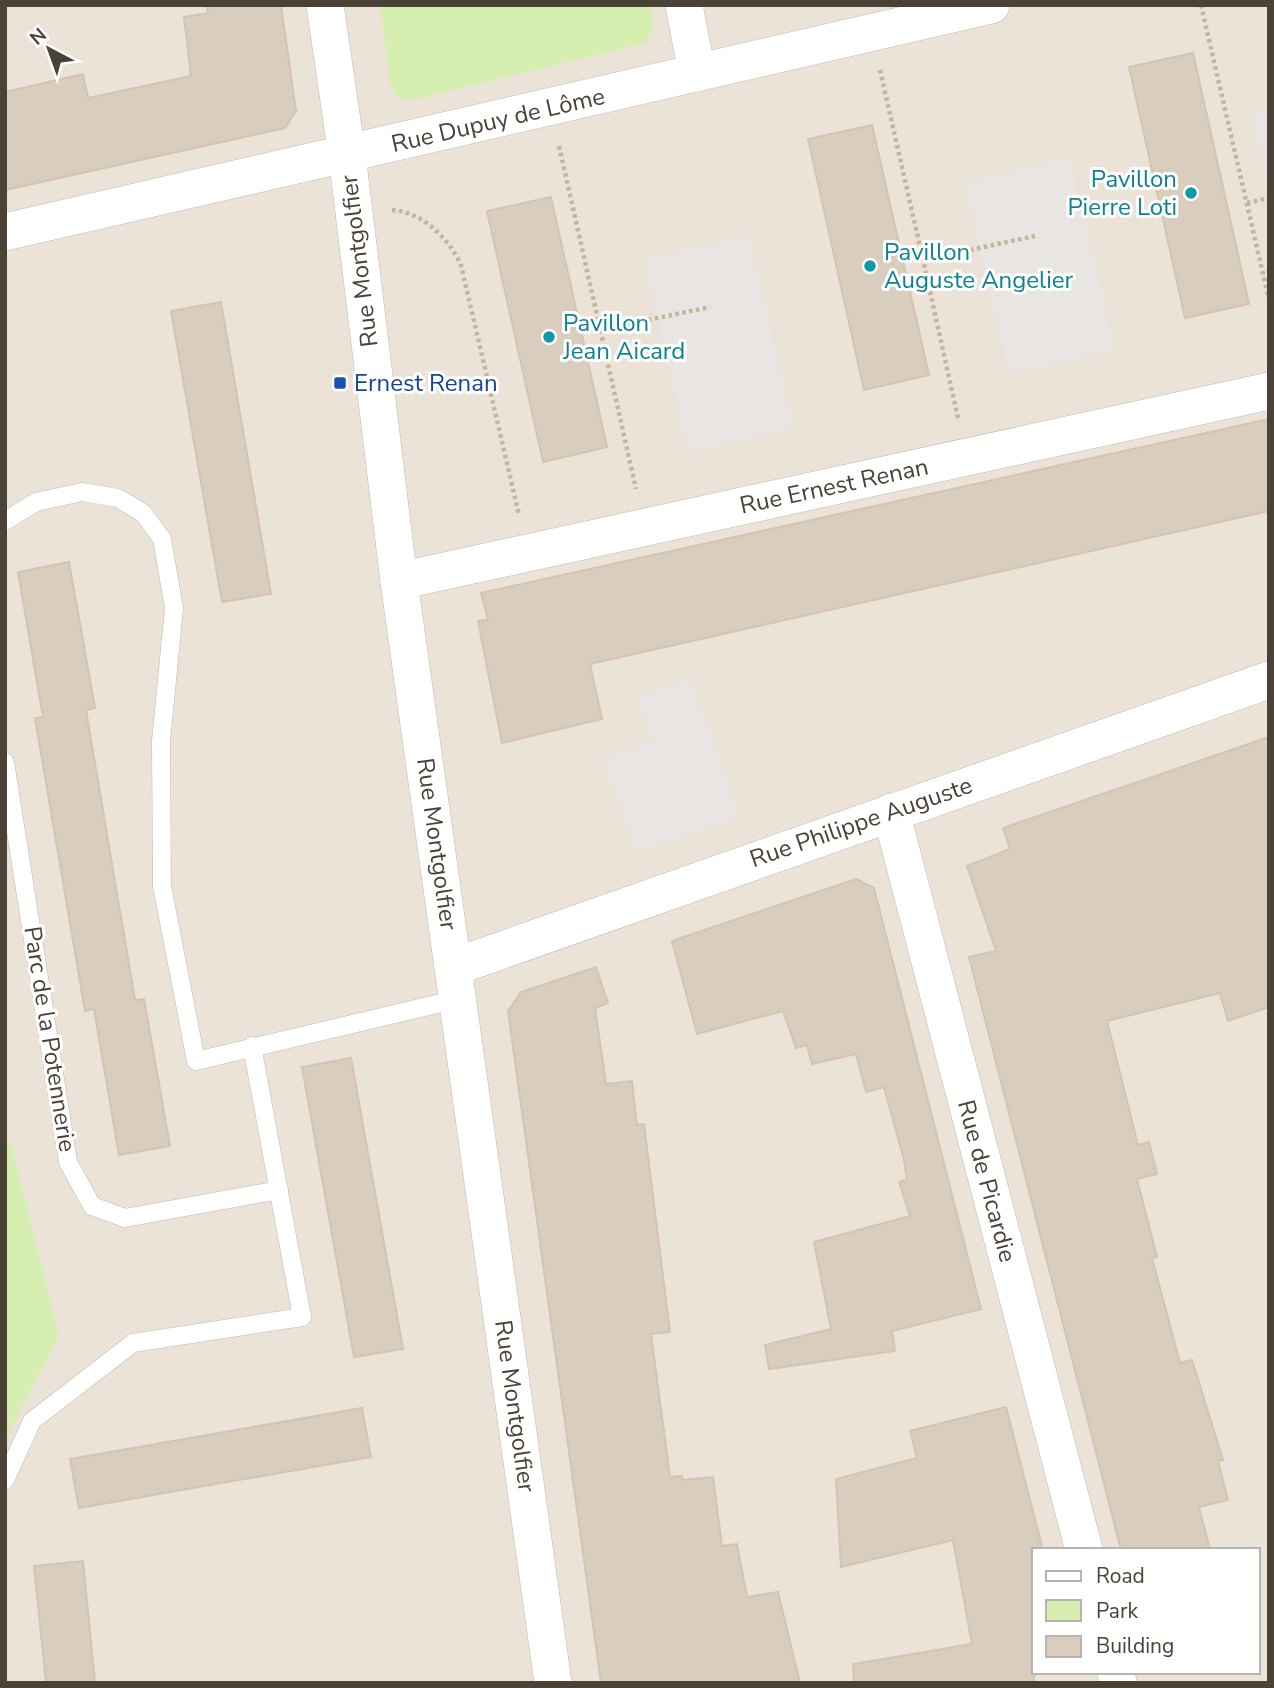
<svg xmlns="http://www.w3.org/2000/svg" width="1274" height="1688" font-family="'Nunito Sans',sans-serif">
<rect width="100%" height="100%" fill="#f6f2ea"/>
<!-- residential -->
<path fill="#ebe3d7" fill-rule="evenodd" d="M 5,5 L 1269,5 L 1269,1683 L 5,1683 ZM 1034,1550 L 1258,1550 L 1258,1672 L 1034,1672 Z"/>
<!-- green -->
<g fill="#d6eeaf">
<path d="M 380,5 L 650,5 L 654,26 L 645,43 L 412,100 L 399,98 L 391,89 Z"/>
<path d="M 11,1143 L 59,1335 L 5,1439 L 5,1144 Z"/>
</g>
<!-- parking -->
<g fill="#e8e5e2">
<path d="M 1269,110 L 1269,187 L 1252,114 Z"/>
<path d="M 1070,158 L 1115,350 L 1009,374 L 965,183 Z"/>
<path d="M 749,236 L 793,427 L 688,452 L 644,260 Z"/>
<path d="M 690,678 L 740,816 L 637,853 L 603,760 L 653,742 L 639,697 Z"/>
</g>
<!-- building -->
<g fill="#d9cdbe" stroke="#d5c4b0" stroke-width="2">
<path d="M 207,5 L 281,5 L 296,111 L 285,128 L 5,190 L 5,92 L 83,74 L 88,98 L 191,76 L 184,17 L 208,13 Z"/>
<path d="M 1193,53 L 1249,304 L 1185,318 L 1129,67 Z"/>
<path d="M 872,125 L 929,375 L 864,390 L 808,139 Z"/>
<path d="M 551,197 L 607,447 L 543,462 L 487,211 Z"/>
<path d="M 221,302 L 271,594 L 222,602 L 171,311 Z"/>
<path d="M 1269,419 L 1269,511 L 590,664 L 602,719 L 502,743 L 478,621 L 488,620 L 481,593 Z"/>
<path d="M 69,562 L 95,708 L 86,710 L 135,1000 L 144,999 L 170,1146 L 119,1155 L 94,1009 L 85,1011 L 35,718 L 43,717 L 18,572 Z"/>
<path d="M 1269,737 L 1269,1007 L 1228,1021 L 1220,993 L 1107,1021 L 1138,1145 L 1149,1142 L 1157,1174 L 1137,1179 L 1157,1257 L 1152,1258 L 1180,1363 L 1192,1360 L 1223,1460 L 1218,1461 L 1228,1500 L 1199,1507 L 1210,1550 L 1121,1550 L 969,957 L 996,951 L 967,866 L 1010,849 L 1003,828 Z"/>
<path d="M 856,879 L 874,888 L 981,1309 L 892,1331 L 895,1351 L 769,1369 L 765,1345 L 831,1329 L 814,1242 L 910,1216 L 899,1182 L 907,1180 L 904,1160 L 884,1087 L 866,1092 L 856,1054 L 812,1064 L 807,1045 L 796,1048 L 783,1011 L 697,1034 L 672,941 Z"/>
<path d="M 596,967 L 608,1003 L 595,1008 L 606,1084 L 632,1081 L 637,1125 L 644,1124 L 670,1332 L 651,1334 L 670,1477 L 682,1476 L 682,1480 L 713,1477 L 722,1546 L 737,1544 L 747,1597 L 778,1592 L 800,1683 L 601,1683 L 508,1011 L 521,992 Z"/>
<path d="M 351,1058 L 403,1349 L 354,1357 L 302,1067 Z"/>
<path d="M 1006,1407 L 1043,1550 L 1034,1550 L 1034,1683 L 854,1683 L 853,1664 L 972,1644 L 953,1540 L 841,1567 L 836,1479 L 917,1458 L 910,1431 Z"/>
<path d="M 362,1408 L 371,1457 L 79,1508 L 70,1459 Z"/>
<path d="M 83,1561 L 95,1683 L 46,1683 L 34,1566 Z"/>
</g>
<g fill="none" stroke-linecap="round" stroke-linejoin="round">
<!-- lane casing -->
<g stroke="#c3b9ab" stroke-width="19">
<g id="lane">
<path d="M 5,521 L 36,502 L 82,492 L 118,498 L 143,513 L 162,539 L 174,608 L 161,741 L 162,886 L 196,1061 L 458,999"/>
<path d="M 5,762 L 68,1162 L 92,1206 L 125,1218 L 279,1190"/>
<path d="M 5,1480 L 32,1421 L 133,1343 L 302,1317 L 252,1046"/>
</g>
</g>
<!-- street casing -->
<g stroke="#c3b9ab" stroke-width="38">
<g id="street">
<path d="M 325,5 L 347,155 L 399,581 L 553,1683"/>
<path d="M 684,5 L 697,73"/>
<path d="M 5,232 L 991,5"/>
<path d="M 399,581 L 1269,391"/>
<path d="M 891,812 L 1084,1550"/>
<path d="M 454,967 L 1269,680"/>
<path d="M 1116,1672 L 1118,1683"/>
</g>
</g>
<!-- path -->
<g stroke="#c6b49b" stroke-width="4.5" stroke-dasharray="3.5 3.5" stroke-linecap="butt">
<path d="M 1201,5 L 1269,300"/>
<path d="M 880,70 L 923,260"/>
<path d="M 559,146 L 636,489"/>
<path d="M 1247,203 L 1269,198"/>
<path d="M 392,210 C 423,212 449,239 461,265 L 519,515"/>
<path d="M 600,330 L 710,307"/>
<path d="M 958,418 L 923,260 L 1035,236"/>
</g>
<!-- lane -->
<use href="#lane" stroke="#fff" stroke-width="18"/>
<!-- street -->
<use href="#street" stroke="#fff" stroke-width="37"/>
</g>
<!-- markers -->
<g fill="#0f9aa8" stroke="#fff" stroke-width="2.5">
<circle cx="1191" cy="193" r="7"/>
<circle cx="870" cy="266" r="7"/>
<circle cx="549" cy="337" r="7"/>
</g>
<rect fill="#1a4fb4" stroke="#fff" stroke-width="2.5" x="333" y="376" width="14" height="14" rx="3.5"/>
<g text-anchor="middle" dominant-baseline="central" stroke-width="6" stroke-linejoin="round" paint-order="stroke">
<!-- street labels -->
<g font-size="24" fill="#4b4237" stroke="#fff">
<text transform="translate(498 120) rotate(-13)">Rue Dupuy de Lôme</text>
<text transform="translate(359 261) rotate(-97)">Rue Montgolfier</text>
<text transform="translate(834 486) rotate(-12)">Rue Ernest Renan</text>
<text transform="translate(861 822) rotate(-19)">Rue Philippe Auguste</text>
<text transform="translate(437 844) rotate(82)">Rue Montgolfier</text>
<text transform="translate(50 1039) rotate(81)">Parc de la Potennerie</text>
<text transform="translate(987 1181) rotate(75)">Rue de Picardie</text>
<text transform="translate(515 1406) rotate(82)">Rue Montgolfier</text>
</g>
<!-- culture labels -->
<g font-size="24" fill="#0d838f" stroke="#fff" text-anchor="start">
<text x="1177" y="179" text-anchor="end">Pavillon<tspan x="1177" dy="28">Pierre Loti</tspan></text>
<text x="884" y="252">Pavillon<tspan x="884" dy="28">Auguste Angelier</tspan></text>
<text x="563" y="323">Pavillon<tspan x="563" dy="28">Jean Aicard</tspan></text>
</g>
<!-- transit labels -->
<g font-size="24" fill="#164399" stroke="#fff" text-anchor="start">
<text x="354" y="383">Ernest Renan</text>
</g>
</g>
<!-- border -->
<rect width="1274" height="1688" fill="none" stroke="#4b4237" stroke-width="14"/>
<!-- legend -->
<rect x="1032" y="1548" width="228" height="126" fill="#ffffff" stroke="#b7b3af" stroke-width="2"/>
<rect x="1046" y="1571" width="35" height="10" fill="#ffffff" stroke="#b7b3af" stroke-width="2"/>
<text x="1096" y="1583" font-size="21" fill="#4b4237">Road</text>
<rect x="1046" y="1600" width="35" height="21" fill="#d6eeaf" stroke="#b7b3af" stroke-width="2"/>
<text x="1096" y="1618" font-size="21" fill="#4b4237">Park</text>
<rect x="1046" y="1636" width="35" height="21" fill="#d9cdbe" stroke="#b7b3af" stroke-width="2"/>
<text x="1096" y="1653" font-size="21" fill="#4b4237">Building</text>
<!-- north arrow -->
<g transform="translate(49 49) rotate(319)" stroke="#ffffff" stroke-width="5" paint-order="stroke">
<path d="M0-5L12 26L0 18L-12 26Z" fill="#4b4237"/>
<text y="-10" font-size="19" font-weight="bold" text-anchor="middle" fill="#4b4237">N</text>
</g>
</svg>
